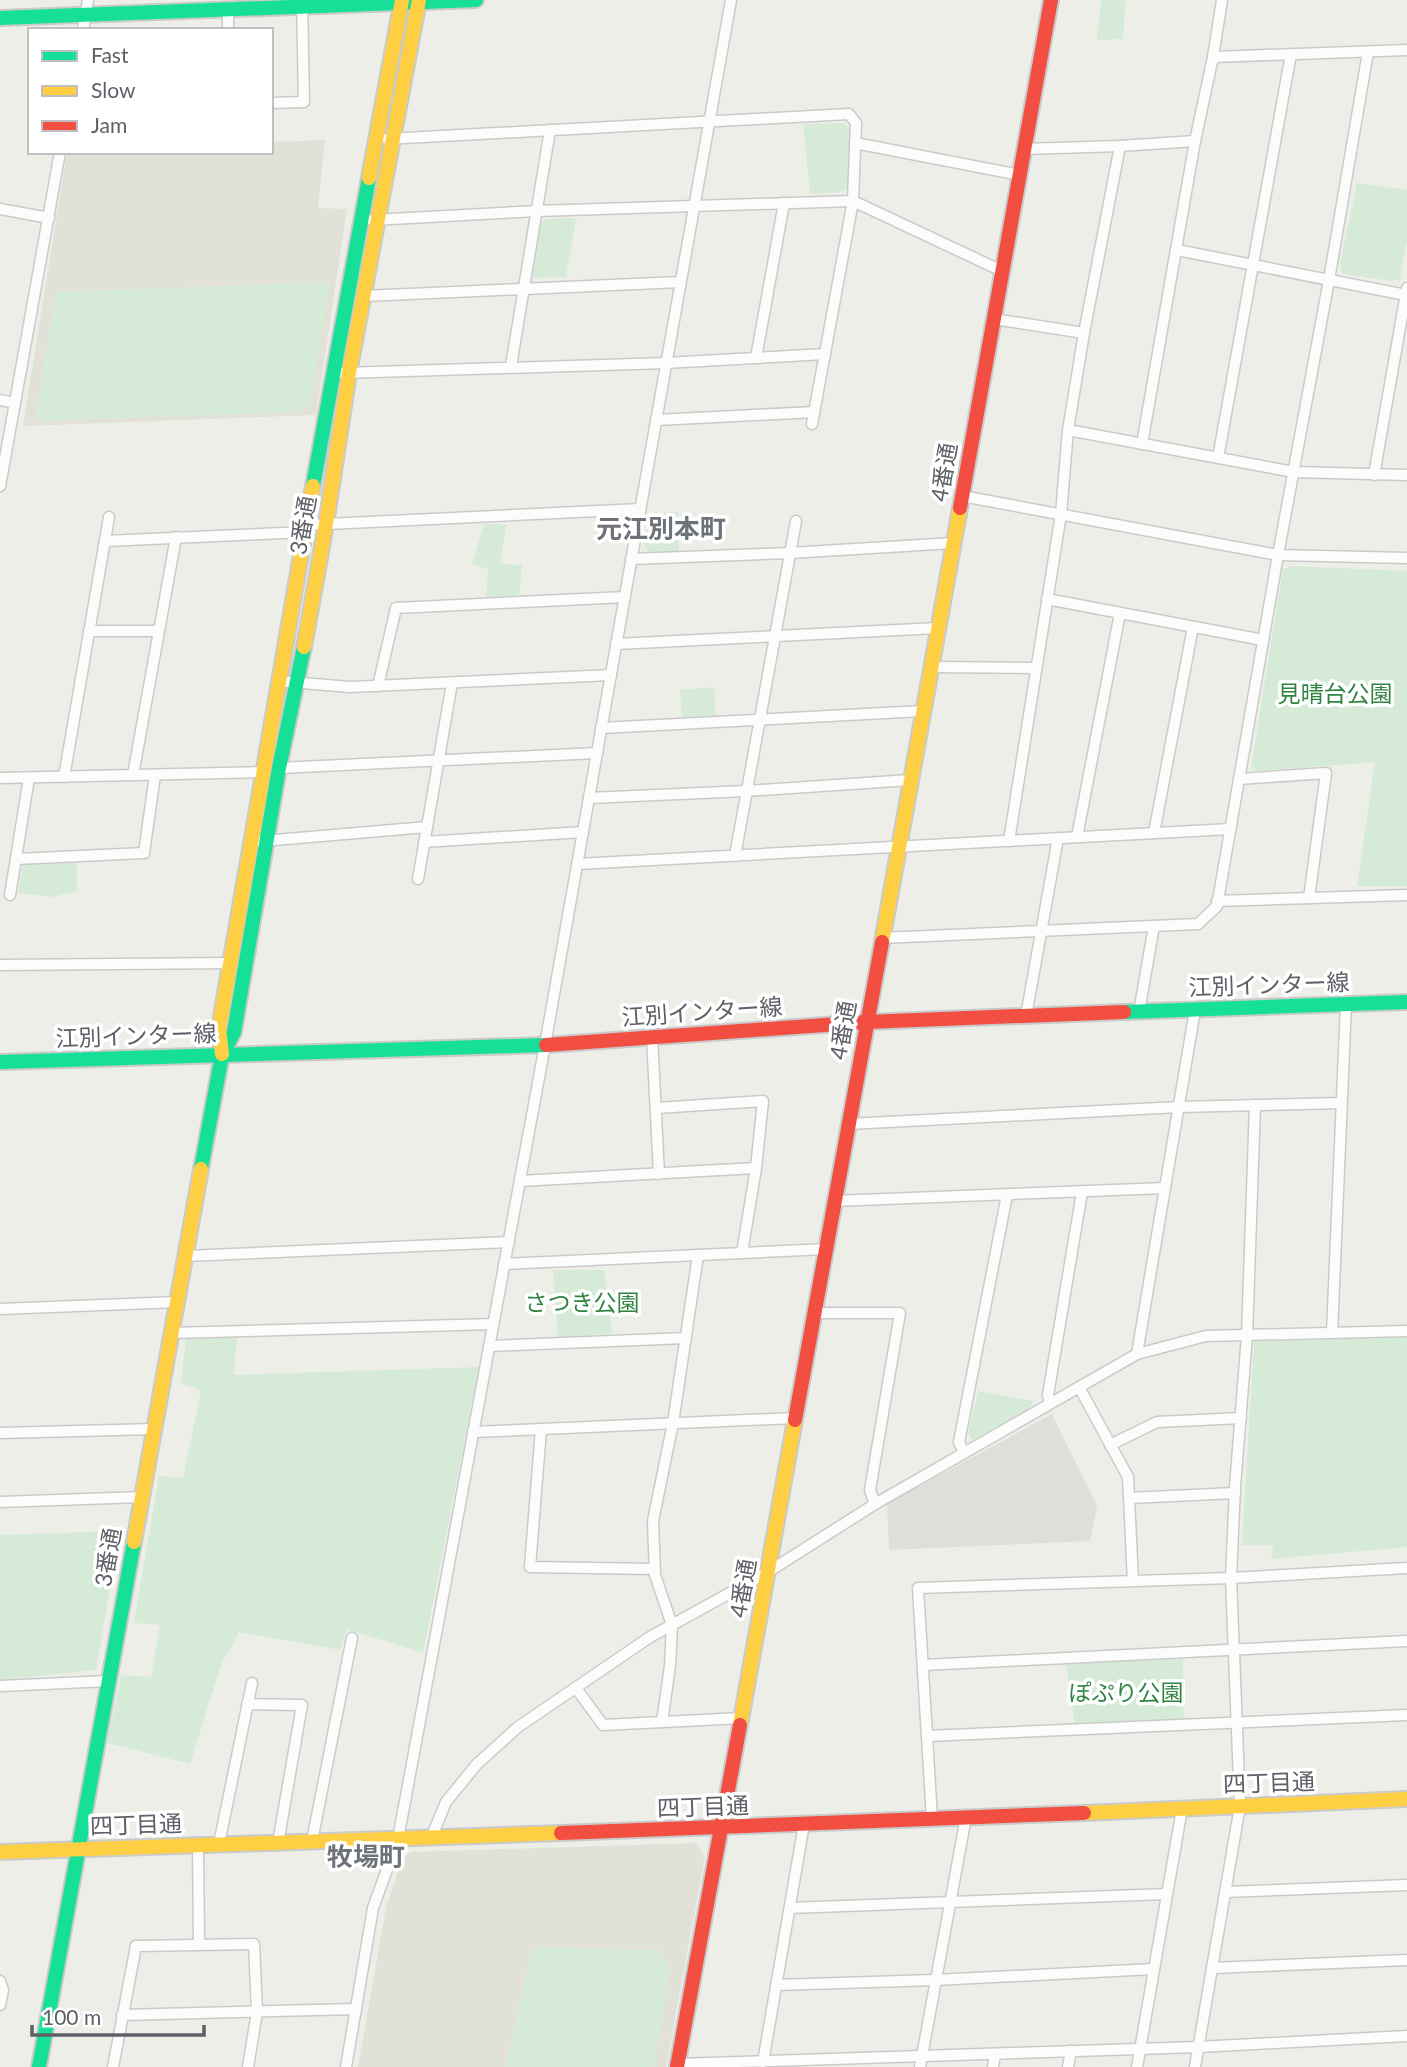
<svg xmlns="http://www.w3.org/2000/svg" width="1407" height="2067" font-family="Lato,'Noto Sans JP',sans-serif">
<rect width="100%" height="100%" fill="#eeeee9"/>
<!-- industrial -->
<path fill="#dfdfda" d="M 1052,1414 L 1097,1506 L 1090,1541 L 889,1550 L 887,1504 Z"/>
<!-- education -->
<g fill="#e2e1d8">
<path d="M 325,140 L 318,208 L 347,209 L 316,415 L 23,426 L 67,152 L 271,152 L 271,142 Z"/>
<path d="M 696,1843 L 705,1856 L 666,2067 L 358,2067 L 386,1908 L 402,1859 L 411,1852 Z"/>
</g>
<!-- green -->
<g fill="#d6ebd7">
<path d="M 1101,0 L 1126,0 L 1123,39 L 1097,40 Z"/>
<path d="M 844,123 L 850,129 L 848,189 L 841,192 L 810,194 L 803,124 Z"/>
<path d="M 1357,183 L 1407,190 L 1407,240 L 1400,279 L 1391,281 L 1342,274 L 1340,264 Z"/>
<path d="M 576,218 L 566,277 L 534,278 L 531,274 L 540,223 L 547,219 Z"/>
<path d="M 330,282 L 310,403 L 299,412 L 35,421 L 56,292 Z"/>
<path d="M 678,512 L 679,551 L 650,553 L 644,545 L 650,515 Z"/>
<path d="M 484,524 L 506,525 L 500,564 L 522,565 L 519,595 L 486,598 L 488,569 L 472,564 Z"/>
<path d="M 1292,566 L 1407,571 L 1407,886 L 1357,886 L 1375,762 L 1256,771 L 1251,767 L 1283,569 Z"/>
<path d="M 714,687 L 716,716 L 682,719 L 680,690 Z"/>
<path d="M 26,863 L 77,863 L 77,891 L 53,897 L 18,893 L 22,866 Z"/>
<path d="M 553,1270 L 604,1270 L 612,1333 L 558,1338 Z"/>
<path d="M 237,1337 L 234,1375 L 479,1367 L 423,1653 L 347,1629 L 340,1650 L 239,1632 L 221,1665 L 190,1764 L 107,1743 L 121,1675 L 151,1677 L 160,1625 L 134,1623 L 159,1476 L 183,1478 L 201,1390 L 181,1384 L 186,1338 Z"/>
<path d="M 1407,1337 L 1407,1547 L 1271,1559 L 1273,1545 L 1242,1545 L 1254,1341 Z"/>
<path d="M 978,1391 L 1035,1401 L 1025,1412 L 972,1440 L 968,1432 Z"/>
<path d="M 120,1531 L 96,1670 L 0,1680 L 0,1535 Z"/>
<path d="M 1183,1657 L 1184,1723 L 1075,1725 L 1066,1663 Z"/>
<path d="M 532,1947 L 660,1950 L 670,1968 L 654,2067 L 506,2067 Z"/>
</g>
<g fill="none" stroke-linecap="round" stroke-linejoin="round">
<!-- street casing -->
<g stroke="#cacbc9" stroke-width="13">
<g id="street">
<path d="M 228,9 L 228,30"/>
<path d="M 83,30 L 88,0"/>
<path d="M 1213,57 L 1407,50"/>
<path d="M 271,103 L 304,102 L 302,1"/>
<path d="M 387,139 L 849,114 L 856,123 L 853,201 L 812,424"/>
<path d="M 855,143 L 1020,175"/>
<path d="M 1024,149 L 1120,146 L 1195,141"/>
<path d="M 0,209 L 49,218"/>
<path d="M 372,220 L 537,211 L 853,201 L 1002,271"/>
<path d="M 1177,250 L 1406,295"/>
<path d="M 364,296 L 680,282"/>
<path d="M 994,319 L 1084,333"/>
<path d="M 756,358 L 784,203"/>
<path d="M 511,366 L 550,130"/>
<path d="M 343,373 L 666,363 L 825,354"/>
<path d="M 0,400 L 15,403"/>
<path d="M 656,420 L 814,412"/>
<path d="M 1068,430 L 1294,472 L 1407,475"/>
<path d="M 1142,444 L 1195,141 L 1213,57 L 1222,0"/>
<path d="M 1218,458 L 1291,54"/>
<path d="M 1374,475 L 1407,288"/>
<path d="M 0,486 L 60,152"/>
<path d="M 962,496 L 1278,555 L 1407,558"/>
<path d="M 307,525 L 640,509"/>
<path d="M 105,541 L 306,532"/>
<path d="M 631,559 L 790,553 L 953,543"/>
<path d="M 1047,599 L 1263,640"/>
<path d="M 89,631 L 159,631"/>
<path d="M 616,644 L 938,628"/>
<path d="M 931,667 L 1036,668"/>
<path d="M 278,681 L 350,687 L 611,675"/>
<path d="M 378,686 L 396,608 L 625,597"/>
<path d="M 601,728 L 923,711"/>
<path d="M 279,768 L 597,753"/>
<path d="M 133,775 L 176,537"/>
<path d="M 64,777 L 109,517"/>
<path d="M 0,778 L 262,772"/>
<path d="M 1239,779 L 1326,773 L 1309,898"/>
<path d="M 589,798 L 746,791 L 910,780"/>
<path d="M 1154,833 L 1193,627"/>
<path d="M 1077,837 L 1120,613"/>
<path d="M 1009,841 L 1061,514 L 1068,430 L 1084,333 L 1120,146"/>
<path d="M 250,842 L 427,827"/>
<path d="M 424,842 L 583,832"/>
<path d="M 735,856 L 796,521"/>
<path d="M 16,859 L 144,853 L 155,775"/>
<path d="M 577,864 L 1230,829"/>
<path d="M 418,879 L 452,683"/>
<path d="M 10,895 L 29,778"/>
<path d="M 1217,901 L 1407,895"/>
<path d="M 881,938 L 1198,924 L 1217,906 L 1278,555 L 1329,280 L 1368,52"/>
<path d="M 0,965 L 230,963"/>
<path d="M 1139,1012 L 1154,926"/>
<path d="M 1026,1016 L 1058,838"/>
<path d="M 652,1037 L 659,1174"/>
<path d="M 657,1108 L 763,1101 L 756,1168 L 742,1253"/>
<path d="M 848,1124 L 1179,1107 L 1341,1103"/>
<path d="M 520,1181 L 756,1168"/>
<path d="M 834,1201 L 1165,1188"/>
<path d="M 186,1256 L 509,1242"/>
<path d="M 504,1264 L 826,1249"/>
<path d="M 0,1309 L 177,1302"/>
<path d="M 814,1313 L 900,1313 L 870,1490 L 875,1504"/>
<path d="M 172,1333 L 493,1324"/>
<path d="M 1332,1333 L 1346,1004"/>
<path d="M 489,1346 L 686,1338"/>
<path d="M 1137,1354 L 1195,1010"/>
<path d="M 1079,1387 L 1128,1477 L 1133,1581"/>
<path d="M 1050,1403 L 1048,1395 L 1082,1192"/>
<path d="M 541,1429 L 530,1567 L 655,1569"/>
<path d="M 473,1432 L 795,1418"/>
<path d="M 0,1433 L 154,1429"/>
<path d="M 1110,1445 L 1157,1422 L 1241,1418"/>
<path d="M 964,1453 L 959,1442 L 1007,1195"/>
<path d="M 1129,1498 L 1235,1493"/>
<path d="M 0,1502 L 142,1497"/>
<path d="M 923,1665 L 1407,1641"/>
<path d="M 0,1686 L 108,1681"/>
<path d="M 576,1688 L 603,1725 L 742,1718"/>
<path d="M 247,1704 L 302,1705 L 278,1843"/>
<path d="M 662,1722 L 670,1666 L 672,1625 L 655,1575 L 653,1521 L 673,1423 L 698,1255"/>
<path d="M 927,1736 L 1407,1715"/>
<path d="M 932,1819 L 918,1588 L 1231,1578 L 1407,1568"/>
<path d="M 431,1838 L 446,1802 L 477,1764 L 518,1727 L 650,1637 L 768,1572 L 875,1504 L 1137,1354 L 1206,1336 L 1407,1331"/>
<path d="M 312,1841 L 352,1638"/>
<path d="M 219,1844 L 252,1683"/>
<path d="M 198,1845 L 199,1945"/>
<path d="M 1225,1892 L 1407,1885"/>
<path d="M 790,1908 L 1167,1894"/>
<path d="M 1212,1968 L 1407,1960"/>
<path d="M 0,1981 L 3,1990 L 0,2005"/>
<path d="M 776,1985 L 935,1980 L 1154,1969"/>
<path d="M 122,2015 L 356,2009"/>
<path d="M 763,2062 L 804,1824"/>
<path d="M 677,2064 L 1198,2047 L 1407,2036"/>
<path d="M 113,2067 L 136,1946 L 254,1944 L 257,2012 L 248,2067"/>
<path d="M 346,2067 L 373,1908 L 398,1839 L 545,1045 L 731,0"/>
<path d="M 920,2067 L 966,1817"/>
<path d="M 993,2067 L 995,2054"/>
<path d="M 1068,2067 L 1071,2051"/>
<path d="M 1137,2067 L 1182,1809"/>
<path d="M 1195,2067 L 1240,1806 L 1231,1578 L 1235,1487 L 1247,1335 L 1255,1105"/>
</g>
</g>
<!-- fast casing -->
<g stroke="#c9caca" stroke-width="18">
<g id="fast">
<path d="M 0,18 L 476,0"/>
<path d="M 313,486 L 369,178"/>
<path d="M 1124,1012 L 1407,1002"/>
<path d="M 0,1062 L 546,1045"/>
<path d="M 201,1169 L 222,1055 L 234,1032 L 279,768 L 304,647"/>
<path d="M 39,2067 L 134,1542"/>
</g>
</g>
<!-- slow casing -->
<g stroke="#c9caca" stroke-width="18">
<g id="slow">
<path d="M 369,178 L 402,0"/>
<path d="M 304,647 L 326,524 L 349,373 L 419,0"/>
<path d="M 882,942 L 960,508"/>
<path d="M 222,1054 L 219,1028 L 313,486"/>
<path d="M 134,1542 L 201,1169"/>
<path d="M 740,1725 L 795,1420"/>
<path d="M 1084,1813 L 1407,1799"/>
<path d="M 0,1852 L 561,1833"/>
</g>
</g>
<!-- jam casing -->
<g stroke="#c9caca" stroke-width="18">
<g id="jam">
<path d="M 960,508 L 1051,0"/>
<path d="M 546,1045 L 866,1022 L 1124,1012"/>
<path d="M 795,1420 L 882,942"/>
<path d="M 561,1833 L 1084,1813"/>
<path d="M 677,2067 L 740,1725"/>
</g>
</g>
<!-- street -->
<use href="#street" stroke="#fcfcfc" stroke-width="10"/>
<!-- fast -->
<use href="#fast" stroke="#16e098" stroke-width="14"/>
<!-- slow -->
<use href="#slow" stroke="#ffcf43" stroke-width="14"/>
<!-- jam -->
<use href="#jam" stroke="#f24e42" stroke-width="14"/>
</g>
<g text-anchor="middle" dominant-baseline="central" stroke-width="7" stroke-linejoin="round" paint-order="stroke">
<!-- street labels -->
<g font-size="23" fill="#5e6067" stroke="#fff">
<text transform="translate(943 472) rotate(-80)">4番通</text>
<text transform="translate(302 525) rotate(-80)">3番通</text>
<text transform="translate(1269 984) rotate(-2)">江別インター線</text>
<text transform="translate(702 1011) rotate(-4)">江別インター線</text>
<text transform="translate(842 1030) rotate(-80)">4番通</text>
<text transform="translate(136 1035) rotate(-2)">江別インター線</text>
<text transform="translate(107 1557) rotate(-80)">3番通</text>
<text transform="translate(742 1588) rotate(-80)">4番通</text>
<text transform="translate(1269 1782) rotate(-2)">四丁目通</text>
<text transform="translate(703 1806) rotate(-2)">四丁目通</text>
<text transform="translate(136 1824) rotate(-2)">四丁目通</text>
</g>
<!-- park labels -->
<g font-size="23" fill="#308441" stroke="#fff">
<text x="1335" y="693">見晴台公園</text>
<text x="582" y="1302">さつき公園</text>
<text x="1126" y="1692">ぽぷり公園</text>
</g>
<!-- quarter labels -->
<g font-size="26" font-weight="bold" fill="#6e7279" stroke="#fff">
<text x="661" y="528">元江別本町</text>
<text x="366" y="1856">牧場町</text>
</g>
</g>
<!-- legend -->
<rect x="28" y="28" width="245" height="126" fill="#ffffff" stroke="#bfbfc2" stroke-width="2"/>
<rect x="42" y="51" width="35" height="10" fill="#16e098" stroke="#bfbfc2" stroke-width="2"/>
<text x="91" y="63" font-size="21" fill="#5e6067">Fast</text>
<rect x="42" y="86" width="35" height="10" fill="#ffcf43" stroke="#bfbfc2" stroke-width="2"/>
<text x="91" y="98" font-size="21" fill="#5e6067">Slow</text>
<rect x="42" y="121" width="35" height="10" fill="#f24e42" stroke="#bfbfc2" stroke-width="2"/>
<text x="91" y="133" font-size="21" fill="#5e6067">Jam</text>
<!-- scale -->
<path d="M32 2025v10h172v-10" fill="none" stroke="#5e6067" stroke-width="3.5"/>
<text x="42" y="2025" font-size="21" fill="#5e6067" stroke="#ffffff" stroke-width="5" paint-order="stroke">100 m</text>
</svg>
